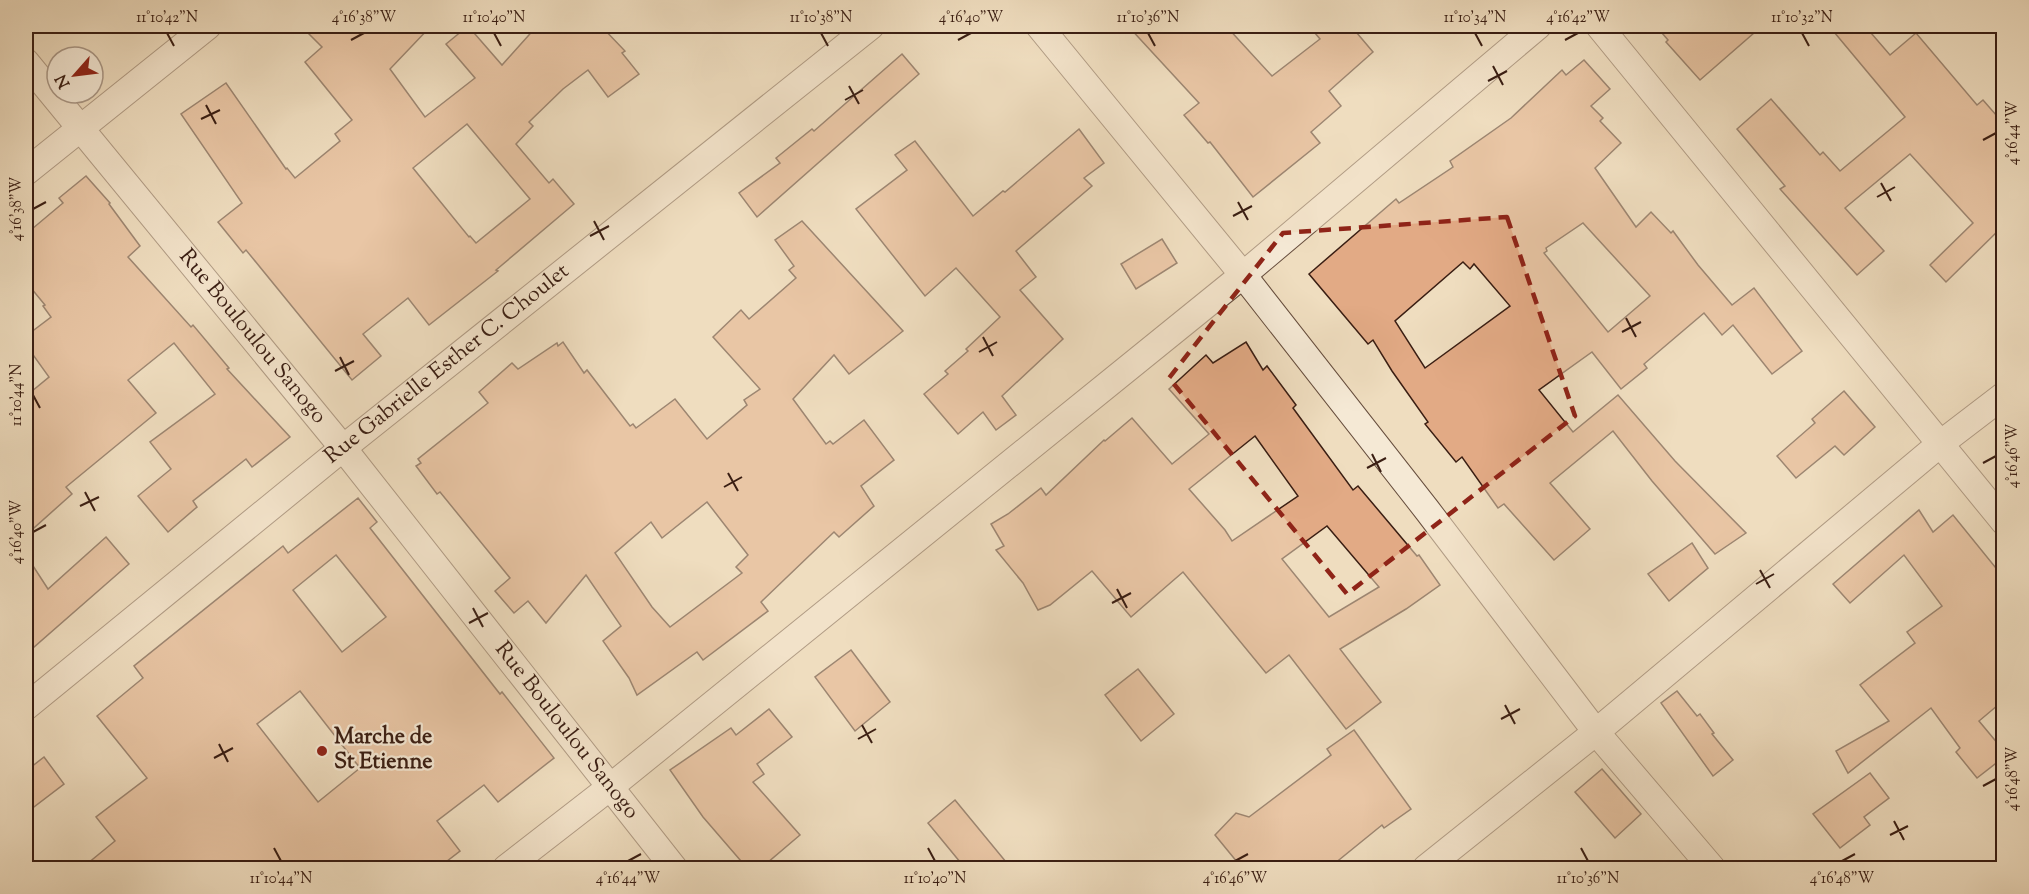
<svg xmlns="http://www.w3.org/2000/svg" width="2029" height="894" font-family="'Sorts Mill Goudy',serif">
<rect width="100%" height="100%" fill="#efddbf"/>
<filter id="stains"><feTurbulence type="fractalNoise" baseFrequency=".00333" numOctaves="4"/><feColorMatrix values="0 0 0 0 .2 0 0 0 0 .09 0 0 0 0 .02 0 0 0 .5 -.17"/></filter>
<radialGradient id="worn" r=".72"><stop offset=".6" stop-color="#630" stop-opacity="0"/><stop offset="1" stop-color="#630" stop-opacity=".3"/></radialGradient>
<!-- building -->
<g fill="#e2aa85" stroke="#3a1e13" stroke-width="1.5" fill-rule="evenodd">
<path d="M 301,26 L 431,26 L 390,69 L 425,117 L 475,78 L 446,44 L 468,26 L 502,65 L 537,26 L 601,26 L 625,51 L 622,53 L 639,74 L 608,97 L 588,70 L 563,89 L 529,122 L 533,126 L 516,144 L 549,183 L 553,179 L 574,204 L 496,270 L 498,271 L 429,325 L 408,298 L 363,334 L 381,356 L 352,380 L 246,250 L 243,253 L 218,222 L 242,203 L 181,114 L 226,83 L 286,169 L 287,168 L 295,178 L 340,141 L 335,134 L 352,120 L 305,62 L 322,47 ZM 467,124 L 530,199 L 476,243 L 470,236 L 469,237 L 413,168 Z"/>
<path d="M 1128,26 L 1226,26 L 1272,76 L 1320,39 L 1309,26 L 1351,26 L 1373,52 L 1329,91 L 1341,106 L 1311,132 L 1320,143 L 1253,197 L 1210,142 L 1208,143 L 1184,115 L 1199,103 Z"/>
<path d="M 1656,26 L 1762,26 L 1700,80 L 1666,42 L 1668,40 Z"/>
<path d="M 1829,26 L 1865,26 L 1890,55 L 1916,33 L 1977,105 L 1983,100 L 2004,124 L 2004,225 L 1946,282 L 1930,265 L 1973,223 L 1910,154 L 1845,208 L 1884,251 L 1857,275 L 1780,189 L 1785,186 L 1737,129 L 1771,99 L 1820,155 L 1823,152 L 1840,171 L 1905,117 Z"/>
<path d="M 902,54 L 919,74 L 757,217 L 739,193 L 780,163 L 776,158 L 812,129 L 814,131 Z"/>
<path d="M 1584,60 L 1610,89 L 1591,106 L 1603,118 L 1600,121 L 1621,143 L 1595,168 L 1636,227 L 1651,212 L 1671,233 L 1673,231 L 1698,265 L 1732,305 L 1754,288 L 1802,351 L 1772,374 L 1733,325 L 1722,335 L 1704,313 L 1644,364 L 1647,368 L 1621,389 L 1592,352 L 1539,390 L 1573,432 L 1618,395 L 1675,461 L 1746,533 L 1715,554 L 1652,481 L 1613,431 L 1550,483 L 1590,529 L 1554,560 L 1504,504 L 1498,508 L 1462,457 L 1456,462 L 1425,424 L 1428,422 L 1392,371 L 1373,340 L 1368,344 L 1309,274 L 1396,199 L 1399,203 L 1453,167 L 1450,161 L 1511,118 L 1562,70 L 1566,75 ZM 1583,223 L 1650,296 L 1608,332 L 1544,253 L 1547,251 L 1546,248 ZM 1463,262 L 1470,269 L 1474,264 L 1510,306 L 1425,368 L 1395,321 Z"/>
<path d="M 1079,129 L 1104,163 L 1084,178 L 1092,186 L 1016,251 L 1036,277 L 1020,290 L 1063,339 L 1002,396 L 1016,415 L 996,430 L 983,412 L 958,434 L 924,394 L 948,374 L 945,371 L 968,351 L 966,349 L 1000,317 L 956,268 L 925,296 L 856,209 L 907,170 L 895,155 L 915,141 L 973,216 L 1003,191 L 1005,192 Z"/>
<path d="M 86,176 L 110,203 L 109,204 L 140,246 L 128,257 L 191,327 L 193,325 L 229,368 L 227,369 L 290,437 L 252,467 L 246,459 L 193,501 L 197,507 L 168,532 L 138,496 L 171,469 L 150,442 L 215,394 L 174,343 L 128,380 L 156,413 L 66,487 L 72,494 L 26,535 L 26,396 L 49,377 L 26,345 L 26,336 L 51,317 L 43,306 L 45,305 L 26,282 L 26,234 L 63,203 L 59,198 Z"/>
<path d="M 802,221 L 903,331 L 849,374 L 834,355 L 793,399 L 826,444 L 830,441 L 833,444 L 864,420 L 894,460 L 861,486 L 874,506 L 839,537 L 834,532 L 761,602 L 768,611 L 703,660 L 697,652 L 637,695 L 629,678 L 603,641 L 621,626 L 586,575 L 546,623 L 528,601 L 514,613 L 495,591 L 510,578 L 440,492 L 437,494 L 416,466 L 421,463 L 418,459 L 488,403 L 479,392 L 512,363 L 518,369 L 557,343 L 558,346 L 563,342 L 584,373 L 587,370 L 630,426 L 633,424 L 636,428 L 675,399 L 707,439 L 747,405 L 744,400 L 760,389 L 713,337 L 741,310 L 749,319 L 796,278 L 789,270 L 794,266 L 775,240 ZM 707,502 L 748,555 L 736,567 L 742,573 L 670,627 L 652,607 L 615,553 L 651,522 L 662,538 Z"/>
<path d="M 1162,239 L 1177,263 L 1136,289 L 1121,264 Z"/>
<path d="M 1246,342 L 1263,370 L 1267,366 L 1296,405 L 1293,408 L 1353,490 L 1358,486 L 1417,556 L 1419,555 L 1440,585 L 1406,609 L 1340,649 L 1381,702 L 1346,729 L 1289,655 L 1266,673 L 1183,572 L 1131,617 L 1092,571 L 1050,605 L 1038,610 L 1023,583 L 996,550 L 1004,546 L 991,524 L 1008,514 L 1041,488 L 1046,495 L 1104,440 L 1105,441 L 1132,418 L 1172,464 L 1209,434 L 1169,389 L 1206,355 L 1213,363 ZM 1255,436 L 1298,496 L 1232,541 L 1225,530 L 1189,489 ZM 1327,526 L 1379,587 L 1329,617 L 1282,559 Z"/>
<path d="M 1844,391 L 1875,427 L 1844,455 L 1835,446 L 1796,478 L 1777,456 L 1815,423 L 1812,419 Z"/>
<path d="M 358,498 L 377,522 L 370,528 L 500,694 L 502,692 L 554,758 L 498,802 L 484,785 L 437,821 L 460,851 L 438,868 L 82,868 L 115,841 L 96,817 L 147,778 L 97,716 L 143,678 L 134,666 L 283,546 L 288,553 ZM 336,555 L 386,617 L 342,652 L 293,590 ZM 300,691 L 360,768 L 318,802 L 257,724 Z"/>
<path d="M 1919,510 L 1933,532 L 1953,515 L 2004,578 L 2004,700 L 1979,721 L 2004,751 L 2004,757 L 1977,778 L 1956,752 L 1960,748 L 1931,708 L 1848,773 L 1836,751 L 1889,721 L 1860,685 L 1915,643 L 1907,632 L 1942,606 L 1904,555 L 1850,603 L 1833,584 Z"/>
<path d="M 106,537 L 129,564 L 26,654 L 26,555 L 48,589 Z"/>
<path d="M 1692,543 L 1708,568 L 1669,601 L 1648,574 Z"/>
<path d="M 851,650 L 890,702 L 855,731 L 815,677 Z"/>
<path d="M 1138,669 L 1174,714 L 1141,741 L 1105,695 Z"/>
<path d="M 1677,691 L 1697,716 L 1700,714 L 1714,733 L 1712,734 L 1733,760 L 1713,776 L 1661,703 Z"/>
<path d="M 769,709 L 792,737 L 757,764 L 764,774 L 753,782 L 800,835 L 761,868 L 747,868 L 703,817 L 670,770 L 731,728 L 736,735 Z"/>
<path d="M 1354,730 L 1411,809 L 1384,828 L 1382,825 L 1329,868 L 1242,868 L 1215,835 L 1236,813 L 1249,817 L 1331,755 L 1327,749 Z"/>
<path d="M 44,757 L 64,784 L 26,813 L 26,771 Z"/>
<path d="M 1602,769 L 1641,814 L 1615,838 L 1575,792 Z"/>
<path d="M 1870,773 L 1889,798 L 1864,817 L 1870,825 L 1840,848 L 1813,814 Z"/>
<path d="M 955,800 L 1011,868 L 965,868 L 928,823 Z"/>
</g>
<g fill="none" stroke-linecap="round" stroke-linejoin="round">
<!-- street casing -->
<g stroke="#674e3e" stroke-width="28">
<g id="street">
<path d="M 1039,26 L 1243,275 L 1427,510 L 1596,732 L 1712,868"/>
<path d="M 1599,26 L 2004,522"/>
<path id="s1" d="M 26,62 L 343,448 L 674,868"/>
<path d="M 26,172 L 208,26"/>
<path id="s2" d="M 26,707 L 343,448 L 871,26"/>
<path d="M 506,868 L 609,788 L 1243,275 L 1538,26"/>
<path d="M 1426,868 L 1596,732 L 1940,444 L 2004,395"/>
</g>
</g>
<!-- street -->
<use href="#street" stroke="#f5e9d5" stroke-width="26"/>
</g>
<!-- marked area -->
<path d="M0 0H2029V894H0ZM 1507,217 L 1575,416 L 1347,594 L 1169,378 L 1283,233 Z" fill="#efddbf" fill-opacity=".55" fill-rule="evenodd"/>
<path fill="none" stroke="#8f2418" stroke-width="4.5" stroke-dasharray="12 8" stroke-linejoin="round" d="M 1507,217 L 1575,416 L 1347,594 L 1169,378 L 1283,233 Z"/>
<!-- ticks -->
<path fill="none" stroke="#3a1e13" stroke-width="2" d="M 167,33 L 174,46M 494,33 L 501,46M 821,33 L 828,46M 1148,33 L 1155,46M 1475,33 L 1482,46M 1802,33 L 1809,46M 351,40 L 364,33M 958,40 L 971,33M 1565,40 L 1578,33M 1493,66 L 1503,85M 1488,81 L 1507,71M 849,86 L 859,104M 845,100 L 863,90M 206,105 L 216,124M 201,119 L 220,110M 1983,140 L 1996,133M 1881,183 L 1891,201M 1877,197 L 1895,187M 1238,202 L 1248,220M 33,209 L 46,202M 1233,216 L 1252,206M 594,221 L 604,240M 590,236 L 609,226M 1626,318 L 1636,337M 1622,332 L 1641,322M 983,337 L 993,356M 979,352 L 997,342M 340,357 L 349,375M 335,371 L 354,361M 33,395 L 40,408M 1372,454 L 1381,472M 1983,463 L 1996,456M 1367,468 L 1386,458M 728,473 L 738,491M 724,487 L 742,477M 85,492 L 95,511M 80,506 L 99,497M 33,532 L 46,525M 1760,570 L 1770,588M 1756,584 L 1774,574M 1117,589 L 1127,608M 1112,603 L 1131,593M 473,608 L 483,627M 469,623 L 488,613M 1505,705 L 1515,724M 1501,719 L 1520,709M 862,725 L 872,743M 858,739 L 876,729M 219,744 L 228,762M 214,758 L 233,748M 1983,786 L 1996,779M 1894,821 L 1904,840M 1890,835 L 1908,826M 274,848 L 281,861M 928,848 L 935,861M 1581,848 L 1588,861M 628,861 L 641,854M 1235,861 L 1248,854M 1842,861 L 1855,854"/>
<!-- markers -->
<circle fill="#8f2418" stroke="#f5e9d5" stroke-width="2" cx="322" cy="751" r="6"/>
<g text-anchor="middle" dominant-baseline="central" stroke-width="4.5" stroke-linejoin="round" paint-order="stroke">
<!-- street labels -->
<g font-size="22" fill="#3a1e13" stroke="#f5e9d5">
<text stroke="none"><textPath href="#s1" startOffset="356">Rue Bouloulou Sanogo</textPath></text>
<text stroke="none"><textPath href="#s2" startOffset="543">Rue Gabrielle Esther C. Choulet</textPath></text>
<text stroke="none"><textPath href="#s1" startOffset="860">Rue Bouloulou Sanogo</textPath></text>
</g>
<!-- poi labels -->
<g font-size="22" font-weight="bold" fill="#3a1e13" stroke="#f5e9d5" text-anchor="start">
<text x="334" y="738">Marche de<tspan x="334" dy="25">St Etienne</tspan></text>
</g>
</g>
<!-- margin -->
<rect width="2029" height="894" fill="none" stroke="#efddbf" stroke-width="66"/>
<!-- north arrow -->
<g transform="translate(75 75) rotate(242)"><circle r="28" fill="#f5e9d5" stroke="#aa9887" stroke-width="1.5"/>
<path d="M0-4.5L10 22L0 15L-10 22Z" fill="#8f2418"/>
<text y="-9" font-size="16" font-weight="bold" text-anchor="middle" fill="#3a1e13">N</text>
</g>
<rect x="33" y="33" width="1963" height="828" fill="none" stroke="#3a1e13" stroke-width="2"/>
<g font-size="15" text-anchor="middle" fill="#3a1e13">
<text x="167" y="22">11°10'42"N</text>
<text x="364" y="22">4°16'38"W</text>
<text x="494" y="22">11°10'40"N</text>
<text x="821" y="22">11°10'38"N</text>
<text x="971" y="22">4°16'40"W</text>
<text x="1148" y="22">11°10'36"N</text>
<text x="1475" y="22">11°10'34"N</text>
<text x="1578" y="22">4°16'42"W</text>
<text x="1802" y="22">11°10'32"N</text>
<text transform="translate(2012 133) rotate(-90)" y="5">4°16'44"W</text>
<text transform="translate(16 209) rotate(-90)" y="5">4°16'38"W</text>
<text transform="translate(16 395) rotate(-90)" y="5">11°10'44"N</text>
<text transform="translate(2012 456) rotate(-90)" y="5">4°16'46"W</text>
<text transform="translate(16 532) rotate(-90)" y="5">4°16'40"W</text>
<text transform="translate(2012 779) rotate(-90)" y="5">4°16'48"W</text>
<text x="281" y="883">11°10'44"N</text>
<text x="628" y="883">4°16'44"W</text>
<text x="935" y="883">11°10'40"N</text>
<text x="1235" y="883">4°16'46"W</text>
<text x="1588" y="883">11°10'36"N</text>
<text x="1842" y="883">4°16'48"W</text>
</g>
<rect width="100%" height="100%" filter="url(#stains)"/>
<rect width="100%" height="100%" fill="url(#worn)"/>
</svg>
